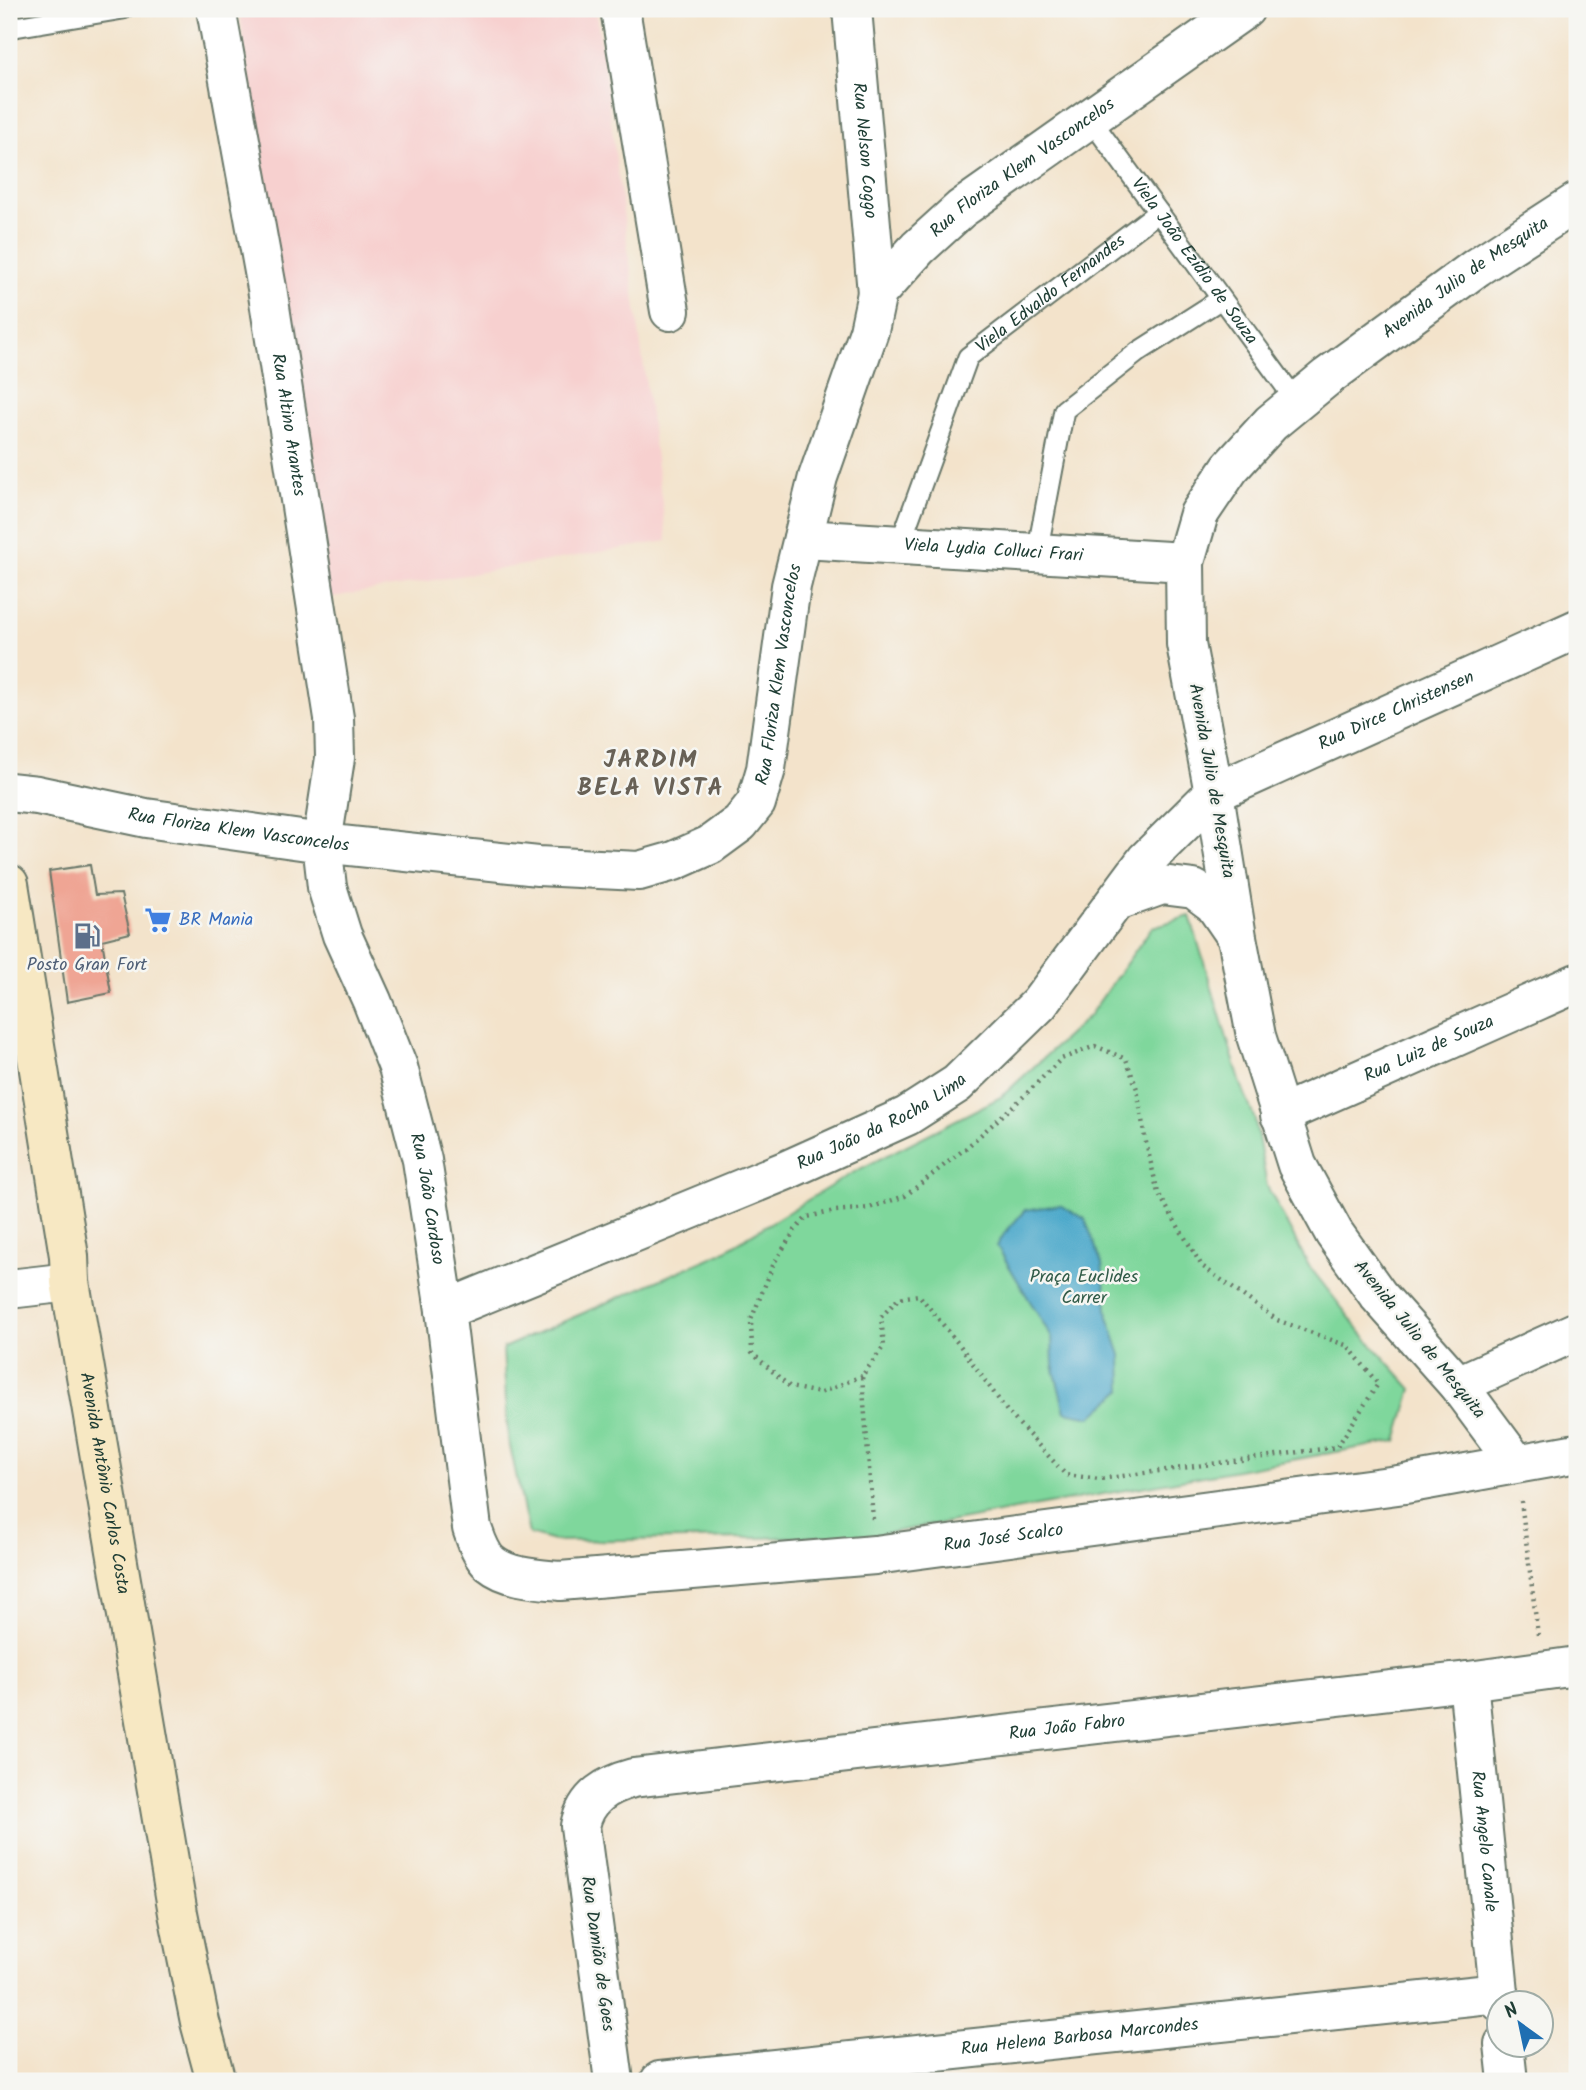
<svg xmlns="http://www.w3.org/2000/svg" width="1586" height="2090" font-family="Kalam,sans-serif">
<rect width="100%" height="100%" fill="#f6f6f2"/>
<filter id="ink" filterUnits="userSpaceOnUse"><feTurbulence type="fractalNoise" baseFrequency=".0143" numOctaves="2"/><feDisplacementMap in="SourceGraphic" scale="14" xChannelSelector="R" yChannelSelector="G"/><feConvolveMatrix kernelMatrix="1 2 1 2 8 2 1 2 1" color-interpolation-filters="sRGB"/></filter>
<filter id="wash" filterUnits="userSpaceOnUse"><feTurbulence type="fractalNoise" baseFrequency=".00686" numOctaves="4" result="noise"/><feDisplacementMap in="SourceGraphic" scale="28" xChannelSelector="R" yChannelSelector="G"/><feGaussianBlur stdDeviation="1.57" result="paint"/><feColorMatrix in="noise" values="0 0 0 0 0 0 0 0 0 0 0 0 0 0 0 0 0 1.4 0 .05"/><feComposite in="paint" operator="in"/></filter>
<g filter="url(#wash)">
<rect width="100%" height="100%" fill="#f3e3cb"/>
<!-- built -->
<path fill="#f7d0cf" d="M 239,9 L 596,9 L 667,541 L 327,598 Z"/>
<!-- green -->
<path fill="#7fd79c" stroke="#4f8a68" stroke-width="2" d="M 1190,916 L 1240,1081 L 1255,1120 L 1267,1186 L 1309,1266 L 1361,1332 L 1412,1389 L 1397,1441 L 871,1536 L 554,1541 L 529,1534 L 508,1437 L 503,1348 L 721,1253 L 852,1173 L 1001,1097 L 1089,1016 L 1152,927 Z"/>
<!-- water -->
<path fill="#4ca8ca" stroke="#36727f" stroke-width="2" d="M 1060,1205 L 1085,1219 L 1102,1264 L 1108,1317 L 1121,1355 L 1122,1390 L 1091,1417 L 1065,1412 L 1053,1365 L 1052,1338 L 997,1246 L 1004,1234 L 1025,1210 Z"/>
<g id="blocks">
<!-- building -->
<path fill="#efa594" d="M 90,865 L 95,895 L 121,894 L 130,933 L 102,940 L 111,993 L 67,1002 L 49,871 Z"/>
</g>
</g>
<g filter="url(#ink)">
<use href="#blocks" fill-opacity="0" stroke="#697769" stroke-width="2"/>
<g fill="none" stroke-linecap="round" stroke-linejoin="round">
<!-- lane casing -->
<g stroke="#697769" stroke-width="23">
<g id="lane">
<path d="M 9,28 L 123,9"/>
<path id="s1" d="M 1091,120 L 1297,402"/>
<path id="s2" d="M 900,544 L 968,357 L 1158,212"/>
<path d="M 1037,553 L 1064,410 L 1138,352 L 1221,299"/>
</g>
</g>
<!-- street casing -->
<g stroke="#697769" stroke-width="42">
<g id="street">
<path id="s3" d="M 216,9 L 267,288 L 334,718 L 335,758 L 322,843 L 327,887 L 342,935 L 372,1001 L 398,1067 L 422,1160 L 445,1310 L 472,1528 C 476,1539 480,1554 490,1563 C 508,1578 538,1579 560,1581 L 875,1555 L 1405,1484 L 1577,1453"/>
<path d="M 620,9 L 670,311"/>
<path id="s4" d="M 852,9 L 877,293"/>
<path id="s5" d="M 803,539 L 1185,562"/>
<path id="s6" d="M 9,792 L 37,795 L 146,818 L 322,843 L 538,866 L 639,871 L 674,861 L 710,845 L 740,823 L 756,803 L 766,769 L 791,586 L 818,477 L 869,331 L 877,293 L 918,248 L 961,209 L 1245,9"/>
<path d="M 1117,901 L 1162,885 L 1194,889 L 1214,904 L 1236,936"/>
<path id="s7" d="M 1280,1115 L 1577,983"/>
<path d="M 9,1289 L 70,1282"/>
<path id="s8" d="M 445,1310 L 787,1170 L 907,1116 L 957,1084 L 1039,1004 L 1146,860 L 1214,793 L 1577,629"/>
<path d="M 1458,1385 L 1577,1331"/>
<path id="s9" d="M 1516,1463 L 1458,1385 L 1378,1295 L 1334,1233 L 1297,1165 L 1256,1036 L 1237,937 L 1214,793 L 1186,644 L 1185,562 L 1199,514 L 1230,468 L 1271,423 L 1327,377 L 1477,267 L 1577,202"/>
<path id="s10" d="M 1468,1681 L 1500,2002"/>
<path d="M 1504,2044 L 1508,2081"/>
<path id="s11" d="M 614,2081 L 580,1826 C 586,1797 607,1785 633,1778 L 1468,1681 L 1577,1666"/>
<path id="s12" d="M 660,2081 L 1499,1993"/>
</g>
</g>
<!-- secondary casing -->
<g stroke="#697769" stroke-width="42">
<g id="secondary">
<path id="s13" d="M 9,884 L 69,1256 L 70,1282 L 178,1913 L 200,2022 L 216,2081"/>
</g>
</g>
<!-- path -->
<g stroke="#697769" stroke-width="4.5" stroke-dasharray="2 5" stroke-linecap="butt">
<path d="M 862,1376 L 820,1393 L 790,1387 L 752,1353 L 751,1320 L 774,1263 L 795,1230 L 807,1217 L 835,1211 L 869,1208 L 905,1196 L 966,1148 L 1022,1098 L 1061,1059 L 1095,1046 L 1126,1059 L 1137,1089 L 1145,1138 L 1158,1193 L 1202,1266 L 1277,1320 L 1348,1346 L 1378,1384 L 1337,1447 L 1100,1479 L 1066,1475 L 1007,1411 L 961,1347 L 919,1295 L 899,1298 L 881,1317 L 884,1346 L 862,1376 L 873,1520"/>
<path d="M 1521,1501 L 1538,1635"/>
</g>
<!-- lane -->
<use href="#lane" stroke="#fff" stroke-width="19"/>
<!-- street -->
<use href="#street" stroke="#fff" stroke-width="38"/>
<!-- secondary -->
<use href="#secondary" stroke="#f7e8c3" stroke-width="38"/>
</g>
</g>
<!-- icons -->
<defs>
<g id="supermarket-bare" transform="scale(2.1)"><path d="M-6-5.5h2.5l.6 2H6L4.5 2H-2.5L-4.4-4H-6ZM-1.5 3.2a1.3 1.3 0 1 0 .1 0ZM3 3.2a1.3 1.3 0 1 0 .1 0Z" fill="#3f7fe0" stroke="#f6f6f2" stroke-width="2.5" paint-order="stroke"/></g>
<g id="fuel-bare" transform="scale(2.1)"><path d="M-5.5-6h7V0h2V4h1.3V-2.5L3-4.5l.8-.8L6-3V5H2.5V1h-1V6h-7ZM-4.2-4.7v3.2H.2V-4.7Z" fill="#5c6f8a" stroke="#f6f6f2" stroke-width="2.5" paint-order="stroke"/></g>
</defs>
<g fill-rule="evenodd">
<use href="#supermarket-bare" x="158" y="920"/>
<use href="#fuel-bare" x="87" y="936"/>
</g>
<g text-anchor="middle" dominant-baseline="central" stroke-width="5" stroke-linejoin="round" paint-order="stroke">
<!-- street labels -->
<g font-size="18" fill="#1f3d34" stroke="#f6f6f2">
<text stroke="none"><textPath href="#s4" startOffset="142">Rua Nelson Coggo</textPath></text>
<text stroke="none"><textPath href="#s6" startOffset="1493">Rua Floriza Klem Vasconcelos</textPath></text>
<text stroke="none"><textPath href="#s1" startOffset="175">Viela João Ezídio de Souza</textPath></text>
<text stroke="none"><textPath href="#s9" startOffset="1396">Avenida Julio de Mesquita</textPath></text>
<text stroke="none"><textPath href="#s2" startOffset="303">Viela Edvaldo Fernandes</textPath></text>
<text stroke="none"><textPath href="#s3" startOffset="422">Rua Altino Arantes</textPath></text>
<text stroke="none"><textPath href="#s5" startOffset="191">Viela Lydia Colluci Frari</textPath></text>
<text stroke="none"><textPath href="#s6" startOffset="905">Rua Floriza Klem Vasconcelos</textPath></text>
<text stroke="none"><textPath href="#s8" startOffset="1150">Rua Dirce Christensen</textPath></text>
<text transform="translate(1211 781) rotate(80)">Avenida Julio de Mesquita</text>
<text stroke="none"><textPath href="#s6" startOffset="233">Rua Floriza Klem Vasconcelos</textPath></text>
<text stroke="none"><textPath href="#s7" startOffset="163">Rua Luiz de Souza</textPath></text>
<text stroke="none"><textPath href="#s8" startOffset="476">Rua João da Rocha Lima</textPath></text>
<text stroke="none"><textPath href="#s3" startOffset="1218">Rua João Cardoso</textPath></text>
<text transform="translate(1419 1340) rotate(51)">Avenida Julio de Mesquita</text>
<text stroke="none"><textPath href="#s13" startOffset="607">Avenida Antônio Carlos Costa</textPath></text>
<text stroke="none"><textPath href="#s3" startOffset="2109">Rua José Scalco</textPath></text>
<text stroke="none"><textPath href="#s11" startOffset="770">Rua João Fabro</textPath></text>
<text stroke="none"><textPath href="#s10" startOffset="161">Rua Angelo Canale</textPath></text>
<text transform="translate(597 1954) rotate(82)">Rua Damião de Goes</text>
<text stroke="none"><textPath href="#s12" startOffset="422">Rua Helena Barbosa Marcondes</textPath></text>
</g>
<!-- shop labels -->
<g font-size="18" fill="#366cbe" stroke="#f6f6f2" text-anchor="start">
<text x="179" y="920">BR Mania</text>
</g>
<!-- service labels -->
<g font-size="18" fill="#4e5e75" stroke="#f6f6f2">
<text x="87" y="965">Posto Gran Fort</text>
</g>
<!-- park labels -->
<g font-size="18" fill="#325c49" stroke="#f6f6f2">
<text x="1084" y="1277">Praça Euclides<tspan x="1084" dy="21">Carrer</tspan></text>
</g>
<!-- district labels -->
<g font-size="24" font-weight="bold" letter-spacing="2" fill="#686156" stroke="#f6f6f2">
<text x="651" y="760">JARDIM<tspan x="651" dy="28">BELA VISTA</tspan></text>
</g>
</g>
<!-- margin -->
<rect width="1586" height="2090" fill="none" stroke="#f6f6f2" stroke-width="35"/>
<!-- north arrow -->
<g transform="translate(1520 2024) rotate(327)"><circle r="33" fill="#f6f6f2" stroke="#a0aca6" stroke-width="2"/>
<path d="M0-5L12 26L0 18L-12 26Z" fill="#1f6fb2"/>
<text y="-10" font-size="19" font-weight="bold" text-anchor="middle" fill="#1f3d34">N</text>
</g>
</svg>
